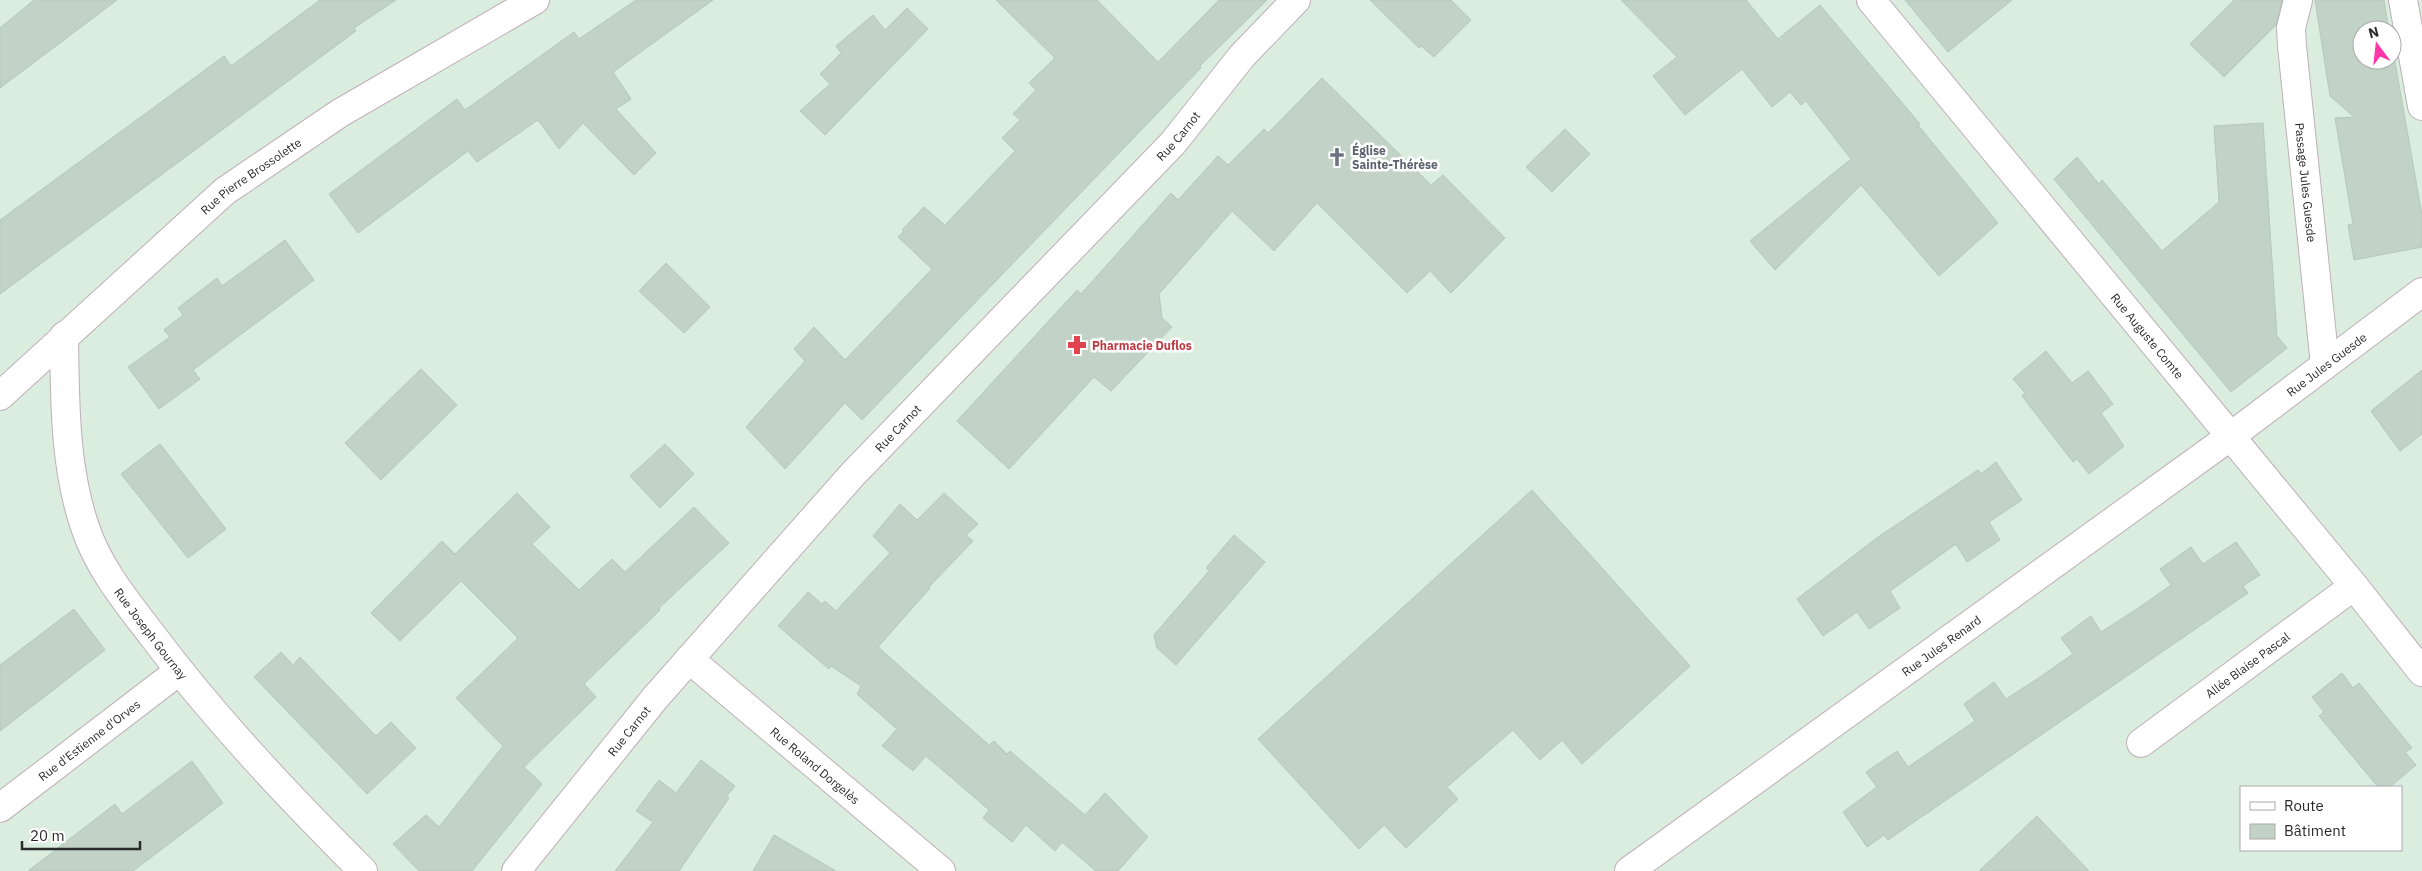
<svg xmlns="http://www.w3.org/2000/svg" width="2422" height="871" font-family="'IBM Plex Sans',sans-serif">
<rect width="100%" height="100%" fill="#daedde"/>
<!-- building -->
<g fill="#c3d2c6" stroke="#b4c9b9">
<path d="M 34,0 L 117,0 L 0,88 L 0,28 Z"/>
<path d="M 320,0 L 396,0 L 354,28 L 356,31 L 0,294 L 0,220 L 224,56 L 231,66 Z"/>
<path d="M 636,0 L 713,0 L 613,72 L 631,99 L 616,109 L 656,153 L 634,175 L 583,123 L 559,149 L 538,120 L 477,162 L 468,151 L 358,233 L 329,194 L 457,99 L 465,110 L 574,32 L 579,39 Z"/>
<path d="M 996,0 L 1097,0 L 1158,62 L 1219,0 L 1267,0 L 1200,66 L 1201,68 L 862,420 L 845,403 L 785,469 L 746,427 L 805,361 L 794,349 L 814,327 L 845,360 L 932,269 L 898,237 L 904,231 L 902,230 L 924,207 L 945,225 L 1015,151 L 1002,138 L 1020,120 L 1013,114 L 1036,90 L 1029,83 L 1055,58 Z"/>
<path d="M 1370,0 L 1451,0 L 1471,20 L 1434,57 L 1421,46 L 1419,48 Z"/>
<path d="M 1621,0 L 1746,0 L 1778,39 L 1820,5 L 1920,124 L 1918,125 L 1998,223 L 1939,276 L 1861,185 L 1775,270 L 1750,241 L 1851,159 L 1806,101 L 1801,105 L 1790,92 L 1772,107 L 1742,69 L 1685,115 L 1653,76 L 1677,57 Z"/>
<path d="M 1905,0 L 2012,0 L 1948,52 Z"/>
<path d="M 2234,0 L 2282,0 L 2276,25 L 2224,77 L 2190,44 Z"/>
<path d="M 2315,0 L 2384,0 L 2389,30 L 2362,30 L 2362,60 L 2392,60 L 2392,45 L 2422,215 L 2422,247 L 2354,260 L 2348,225 L 2353,224 L 2335,118 L 2354,117 L 2330,96 Z"/>
<path d="M 907,8 L 928,29 L 825,135 L 800,111 L 830,84 L 820,74 L 841,53 L 836,46 L 873,15 L 885,30 Z"/>
<path d="M 1322,78 L 1431,185 L 1443,175 L 1505,238 L 1451,293 L 1430,271 L 1407,293 L 1317,203 L 1274,251 L 1232,211 L 1159,294 L 1162,318 L 1172,327 L 1111,391 L 1094,377 L 1009,469 L 957,421 L 1077,290 L 1081,294 L 1171,193 L 1178,200 L 1218,156 L 1228,165 L 1264,129 L 1268,133 Z"/>
<path d="M 2263,123 L 2277,336 L 2287,348 L 2231,392 L 2054,179 L 2077,157 L 2099,184 L 2102,180 L 2162,251 L 2219,202 L 2214,126 Z"/>
<path d="M 1565,129 L 1590,154 L 1552,192 L 1526,167 Z"/>
<path d="M 285,240 L 314,280 L 193,370 L 200,379 L 159,409 L 128,367 L 170,337 L 164,330 L 183,315 L 178,308 L 217,278 L 222,286 Z"/>
<path d="M 666,263 L 710,307 L 684,333 L 639,291 Z"/>
<path d="M 2046,351 L 2072,383 L 2088,371 L 2113,404 L 2101,413 L 2124,446 L 2089,474 L 2077,459 L 2073,462 L 2022,396 L 2025,393 L 2013,379 Z"/>
<path d="M 421,369 L 457,405 L 381,480 L 345,443 Z"/>
<path d="M 2422,370 L 2422,434 L 2400,451 L 2371,411 Z"/>
<path d="M 160,444 L 226,529 L 188,558 L 121,474 Z"/>
<path d="M 665,444 L 694,474 L 660,508 L 630,476 Z"/>
<path d="M 1996,462 L 2022,500 L 1989,522 L 2000,540 L 1967,562 L 1956,544 L 1890,591 L 1900,608 L 1869,629 L 1857,612 L 1823,636 L 1797,599 L 1878,537 L 1978,470 L 1981,474 Z"/>
<path d="M 1532,490 L 1690,666 L 1582,764 L 1562,740 L 1540,760 L 1513,730 L 1447,787 L 1458,799 L 1406,848 L 1384,825 L 1359,849 L 1258,739 Z"/>
<path d="M 517,493 L 550,527 L 532,544 L 579,590 L 612,559 L 625,572 L 694,507 L 729,543 L 659,608 L 660,610 L 584,684 L 596,697 L 524,767 L 542,784 L 472,871 L 419,871 L 393,844 L 426,815 L 439,827 L 503,746 L 456,698 L 518,638 L 461,581 L 400,641 L 371,613 L 442,541 L 455,554 Z"/>
<path d="M 944,493 L 978,524 L 966,535 L 973,541 L 929,587 L 930,588 L 878,647 L 989,745 L 994,741 L 1007,754 L 1010,751 L 1085,815 L 1105,793 L 1148,837 L 1118,871 L 1096,871 L 1062,842 L 1055,851 L 1026,825 L 1012,842 L 983,818 L 989,810 L 926,756 L 913,771 L 882,746 L 897,729 L 857,694 L 861,686 L 831,666 L 829,669 L 778,626 L 808,592 L 822,604 L 825,601 L 836,611 L 890,553 L 873,536 L 900,504 L 917,520 Z"/>
<path d="M 1234,535 L 1265,562 L 1176,665 L 1157,648 L 1154,635 L 1209,571 L 1206,568 Z"/>
<path d="M 2236,542 L 2260,575 L 2243,586 L 2248,593 L 1901,831 L 1888,840 L 1884,835 L 1867,847 L 1843,812 L 1877,787 L 1866,772 L 1897,751 L 1908,767 L 1975,721 L 1964,704 L 1994,682 L 2006,699 L 2040,677 L 2073,654 L 2061,638 L 2091,616 L 2101,632 L 2137,609 L 2171,585 L 2160,569 L 2191,547 L 2203,564 Z"/>
<path d="M 74,609 L 105,650 L 0,731 L 0,665 Z"/>
<path d="M 281,652 L 293,665 L 300,657 L 376,736 L 391,722 L 416,748 L 367,794 L 254,677 Z"/>
<path d="M 2342,673 L 2353,688 L 2359,683 L 2412,748 L 2405,752 L 2416,765 L 2390,787 L 2378,787 L 2319,716 L 2324,712 L 2312,697 Z"/>
<path d="M 701,760 L 735,786 L 726,797 L 729,798 L 679,871 L 615,871 L 653,822 L 636,811 L 659,780 L 676,793 Z"/>
<path d="M 192,761 L 223,803 L 133,871 L 28,871 L 115,804 L 122,814 Z"/>
<path d="M 2037,816 L 2089,871 L 1979,871 Z"/>
<path d="M 774,835 L 836,871 L 753,871 Z"/>
</g>
<g fill="none" stroke-linecap="round" stroke-linejoin="round">
<!-- minor casing -->
<g stroke="#bfafb8" stroke-width="30">
<g id="minor">
<path id="s1" d="M 1871,0 L 2354,586 L 2422,672"/>
<path id="s2" d="M 2298,0 L 2291,28 L 2292,46 L 2325,365"/>
<path d="M 2403,0 L 2422,106"/>
<path id="s3" d="M 64,336 C 65,399 64,466 85,527 C 98,567 126,601 152,635 C 215,719 289,797 363,871"/>
<path id="s4" d="M 0,396 L 225,191 L 340,113 L 535,0"/>
<path id="s5" d="M 689,659 L 941,871"/>
<path id="s6" d="M 2141,743 L 2354,586"/>
<path id="s7" d="M 0,808 L 179,671"/>
<path id="s8" d="M 516,871 L 655,698 L 853,474 L 1173,143 L 1242,56 L 1296,0"/>
<path id="s9" d="M 1629,871 L 2231,436 L 2422,292"/>
</g>
</g>
<!-- minor -->
<use href="#minor" stroke="#fff" stroke-width="28"/>
</g>
<!-- icons -->
<defs>
<g id="church-bare" transform="scale(1.5)"><path d="M-1.2-6h2.4v3.5h3.3v2.4h-3.3V6h-2.4V-.1h-3.3v-2.4h3.3Z" fill="#6b7280" stroke="#fff" stroke-width="2.5" paint-order="stroke"/></g>
<g id="pharmacy-bare" transform="scale(1.5)"><path d="M-2-6h4v4h4v4h-4v4h-4v-4h-4v-4h4Z" fill="#e0444e" stroke="#fff" stroke-width="2.5" paint-order="stroke"/></g>
</defs>
<g fill-rule="evenodd">
<use href="#church-bare" x="1337" y="157"/>
<use href="#pharmacy-bare" x="1077" y="345"/>
</g>
<g text-anchor="middle" dominant-baseline="central" stroke-width="5" stroke-linejoin="round" paint-order="stroke">
<!-- street labels -->
<g font-size="12" fill="#2a2a2a" stroke="#fff">
<text stroke="none"><textPath href="#s8" startOffset="990">Rue Carnot</textPath></text>
<text stroke="none"><textPath href="#s4" startOffset="334">Rue Pierre Brossolette</textPath></text>
<text stroke="none"><textPath href="#s2" startOffset="184">Passage Jules Guesde</textPath></text>
<text stroke="none"><textPath href="#s1" startOffset="435">Rue Auguste Comte</textPath></text>
<text stroke="none"><textPath href="#s9" startOffset="862">Rue Jules Guesde</textPath></text>
<text stroke="none"><textPath href="#s8" startOffset="585">Rue Carnot</textPath></text>
<text stroke="none"><textPath href="#s3" startOffset="319">Rue Joseph Gournay</textPath></text>
<text stroke="none"><textPath href="#s9" startOffset="385">Rue Jules Renard</textPath></text>
<text stroke="none"><textPath href="#s6" startOffset="132">Allée Blaise Pascal</textPath></text>
<text stroke="none"><textPath href="#s8" startOffset="180">Rue Carnot</textPath></text>
<text stroke="none"><textPath href="#s7" startOffset="112">Rue d'Estienne d'Orves</textPath></text>
<text stroke="none"><textPath href="#s5" startOffset="165">Rue Roland Dorgelès</textPath></text>
</g>
<!-- worship labels -->
<g font-size="12" font-weight="bold" fill="#5b616d" stroke="#fff" text-anchor="start">
<text x="1352" y="150">Église<tspan x="1352" dy="14">Sainte-Thérèse</tspan></text>
</g>
<!-- health labels -->
<g font-size="12" font-weight="bold" fill="#be3a42" stroke="#fff" text-anchor="start">
<text x="1092" y="345">Pharmacie Duflos</text>
</g>
</g>
<!-- legend -->
<rect x="2240" y="786" width="162" height="65" fill="#ffffff" stroke="#aaaaaa"/>
<rect x="2250" y="802" width="25" height="8" fill="#ffffff" stroke="#aaaaaa"/>
<text x="2284" y="811" font-size="15" fill="#2a2a2a">Route</text>
<rect x="2250" y="824" width="25" height="15" fill="#c3d2c6" stroke="#aaaaaa"/>
<text x="2284" y="836" font-size="15" fill="#2a2a2a">Bâtiment</text>
<!-- north arrow -->
<g transform="translate(2377 45) rotate(345)"><circle r="24" fill="#ffffff" stroke="#aaaaaa"/>
<path d="M0-4L9 19L0 12L-9 19Z" fill="#ff35a8"/>
<text y="-8" font-size="14" font-weight="bold" text-anchor="middle" fill="#2a2a2a">N</text>
</g>
<!-- scale -->
<path d="M22 841v8h118v-8" fill="none" stroke="#2a2a2a" stroke-width="2.5"/>
<text x="30" y="841" font-size="15" fill="#2a2a2a" stroke="#ffffff" stroke-width="4" paint-order="stroke">20 m</text>
</svg>
